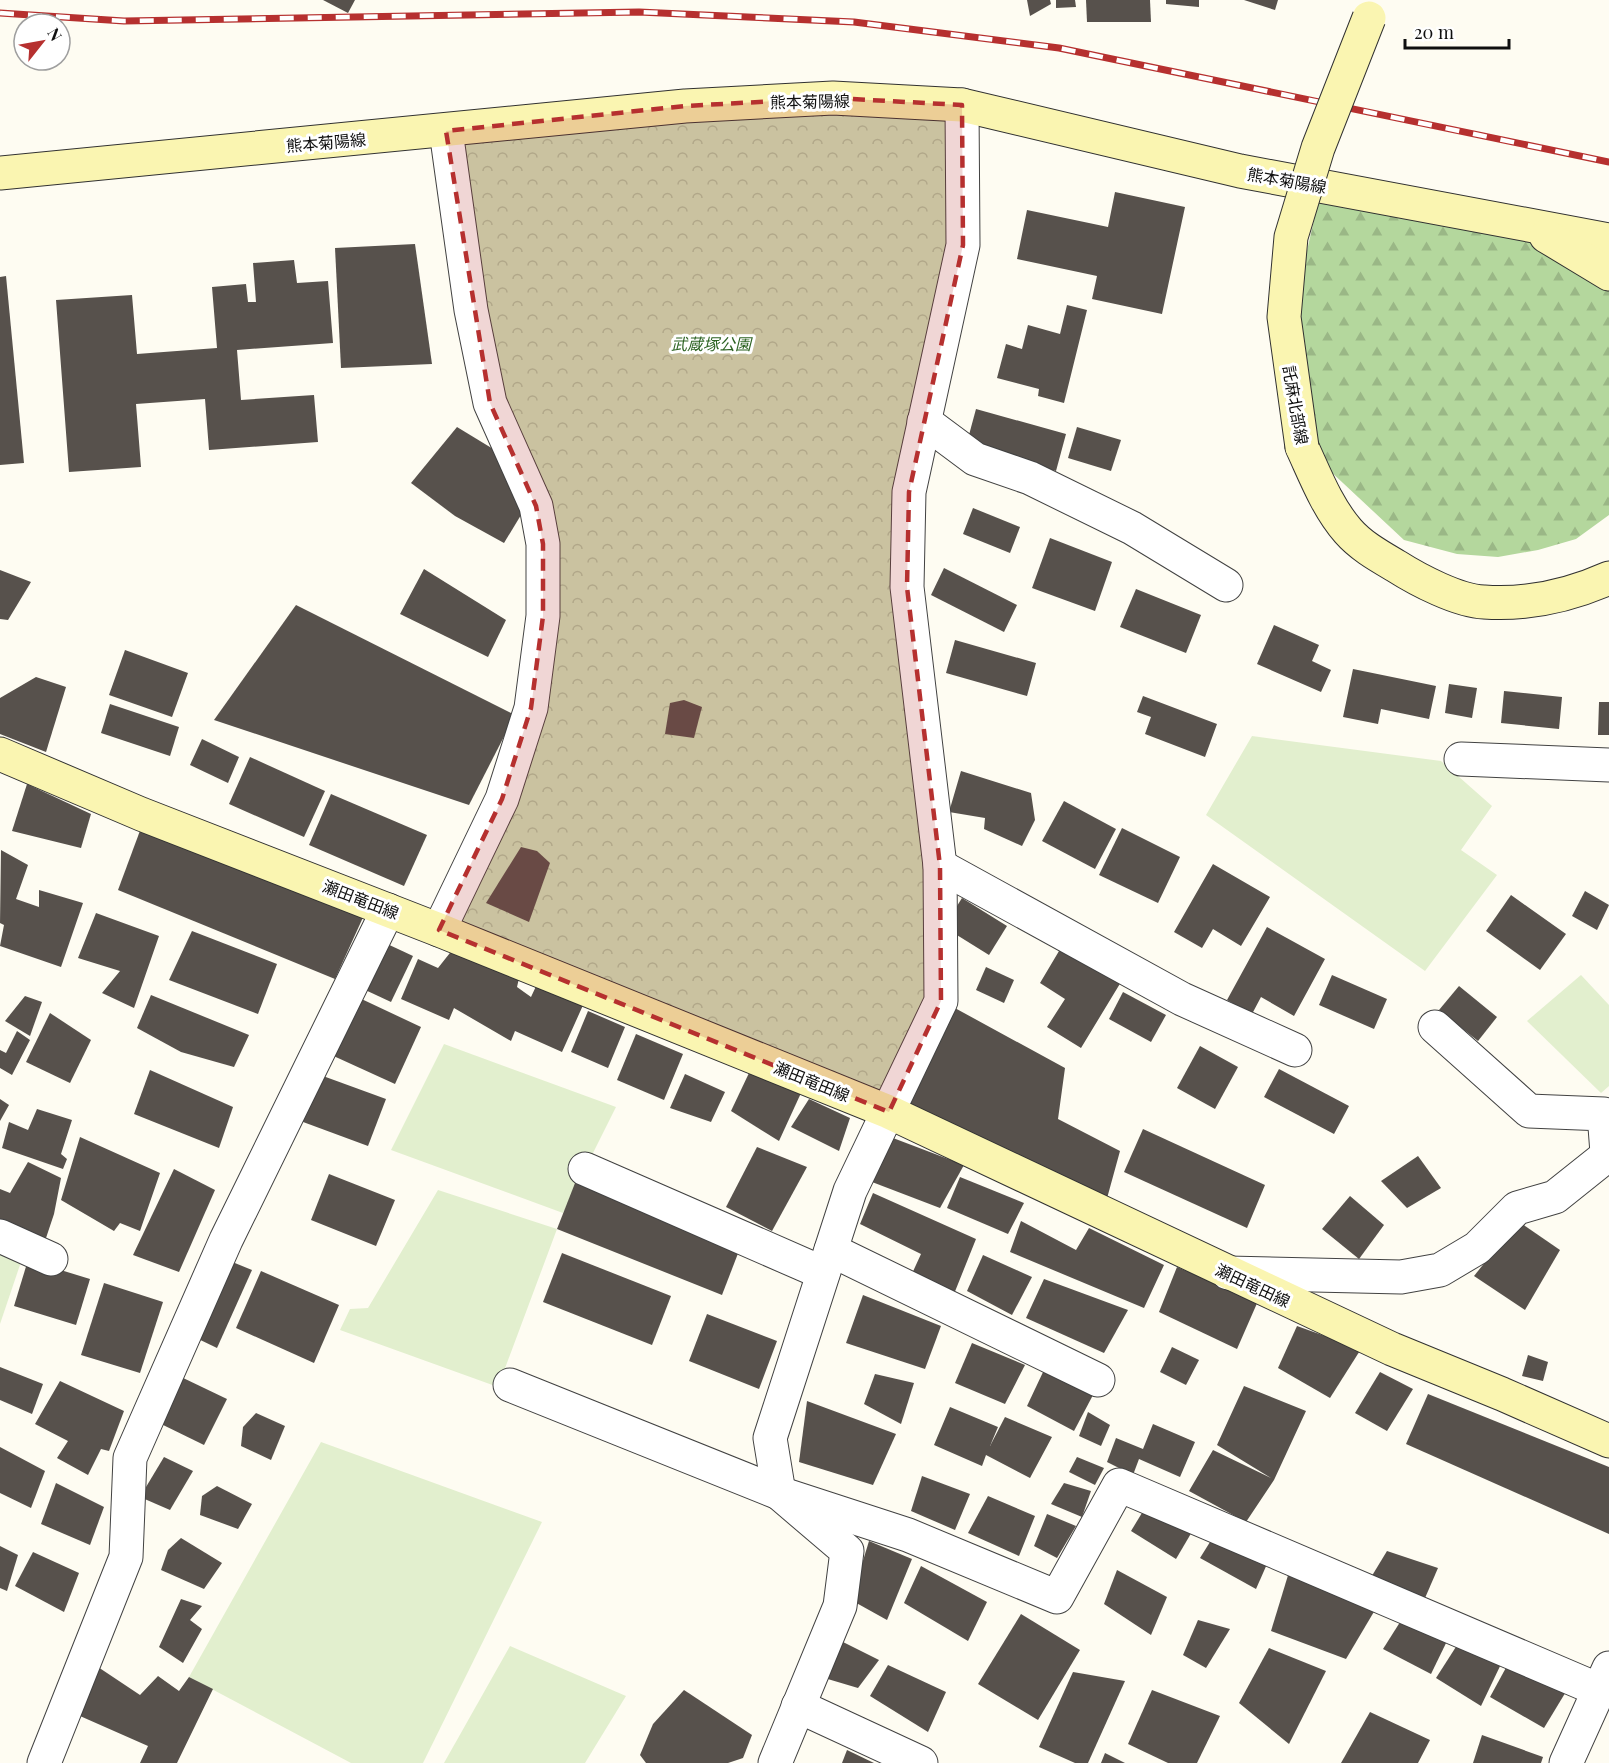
<svg xmlns="http://www.w3.org/2000/svg" width="1609" height="1763" font-family="'Playfair Display','Noto Sans JP',serif">
<defs>
<pattern id="forest-firs" width="22" height="20" patternUnits="userSpaceOnUse" patternTransform="scale(1.5)"><rect width="22" height="20" fill="#b4d79d"/><path d="M5 1l3.5 6h-7zM16 11l3.5 6h-7z" fill="#9ab786"/></pattern>
<pattern id="park-crowns" width="20" height="18" patternUnits="userSpaceOnUse" patternTransform="scale(1.5)"><rect width="20" height="18" fill="#d0e7bd"/><path d="M2 6a3 3 0 1 1 6 0M12 15a3 3 0 1 1 6 0" fill="none" stroke="#b1c5a1"/></pattern>
</defs>
<rect width="100%" height="100%" fill="#fefcf2"/>
<!-- forest -->
<path fill="url(#forest-firs)" d="M 1318,195 L 1525,239 L 1609,291 L 1609,515 L 1576,539 L 1538,550 L 1498,557 L 1457,554 L 1404,540 L 1328,469 L 1315,442 L 1295,303 L 1317,207 Z"/>
<!-- park -->
<path fill="url(#park-crowns)" d="M 962,105 L 963,245 L 909,492 L 941,1001 L 889,1112 L 439,930 L 502,799 L 543,544 L 490,403 L 446,131 Z"/>
<!-- pitch -->
<g fill="#e2efce">
<path d="M 1252,736 L 1441,761 L 1492,806 L 1461,850 L 1497,875 L 1425,971 L 1206,815 Z"/>
<path d="M 1581,975 L 1609,1005 L 1609,1086 L 1601,1093 L 1527,1021 Z"/>
<path d="M 444,1044 L 616,1107 L 563,1213 L 391,1150 Z"/>
<path d="M 438,1190 L 557,1229 L 498,1387 L 340,1330 L 350,1309 L 368,1308 Z"/>
<path d="M 0,1242 L 24,1253 L 0,1324 Z"/>
<path d="M 321,1442 L 542,1522 L 423,1763 L 351,1763 L 189,1677 Z"/>
<path d="M 510,1646 L 626,1696 L 585,1763 L 444,1763 Z"/>
</g>
<!-- building -->
<g fill="#57514c">
<path d="M 323,0 L 355,0 L 348,13 Z"/>
<path d="M 1027,0 L 1050,0 L 1051,4 L 1030,16 Z"/>
<path d="M 1056,0 L 1075,0 L 1076,7 L 1056,8 Z"/>
<path d="M 1086,0 L 1150,0 L 1151,22 L 1087,22 Z"/>
<path d="M 1166,0 L 1199,0 L 1199,7 L 1166,4 Z"/>
<path d="M 1244,0 L 1278,0 L 1275,10 Z"/>
<path d="M 1115,192 L 1185,207 L 1162,314 L 1092,299 L 1097,276 L 1017,259 L 1027,210 L 1108,227 Z"/>
<path d="M 415,244 L 432,364 L 341,368 L 335,248 Z"/>
<path d="M 294,260 L 297,283 L 328,281 L 333,343 L 237,350 L 241,400 L 314,395 L 318,442 L 209,450 L 205,399 L 136,404 L 141,467 L 69,472 L 56,300 L 132,295 L 137,354 L 217,348 L 212,287 L 246,284 L 248,302 L 256,302 L 253,263 Z"/>
<path d="M 6,276 L 24,463 L 0,465 L 0,277 Z"/>
<path d="M 1067,305 L 1087,310 L 1064,403 L 1038,396 L 1039,389 L 997,378 L 1006,344 L 1022,349 L 1028,325 L 1060,334 Z"/>
<path d="M 976,409 L 1066,434 L 1056,471 L 966,446 Z"/>
<path d="M 457,427 L 513,461 L 521,515 L 504,543 L 455,516 L 411,483 Z"/>
<path d="M 1077,427 L 1121,440 L 1111,471 L 1068,458 Z"/>
<path d="M 973,508 L 1020,527 L 1010,553 L 963,534 Z"/>
<path d="M 1050,538 L 1112,562 L 1095,611 L 1032,588 Z"/>
<path d="M 944,568 L 1017,605 L 1004,632 L 931,595 Z"/>
<path d="M 424,569 L 506,620 L 488,657 L 400,614 Z"/>
<path d="M 0,570 L 31,582 L 8,620 L 0,619 Z"/>
<path d="M 1136,589 L 1201,615 L 1186,653 L 1120,627 Z"/>
<path d="M 296,605 L 515,715 L 469,805 L 214,720 Z"/>
<path d="M 1274,625 L 1319,645 L 1312,661 L 1331,670 L 1321,692 L 1257,664 Z"/>
<path d="M 955,640 L 1036,663 L 1027,696 L 946,673 Z"/>
<path d="M 125,650 L 188,673 L 172,717 L 109,695 Z"/>
<path d="M 1353,669 L 1436,686 L 1429,719 L 1381,709 L 1378,724 L 1343,717 Z"/>
<path d="M 36,677 L 66,687 L 46,752 L 0,734 L 0,698 Z"/>
<path d="M 1449,684 L 1477,688 L 1472,718 L 1445,713 Z"/>
<path d="M 1504,691 L 1562,697 L 1559,729 L 1501,723 Z"/>
<path d="M 1143,696 L 1217,724 L 1205,757 L 1145,734 L 1151,717 L 1137,712 Z"/>
<path d="M 684,700 L 702,707 L 694,738 L 665,734 L 670,703 Z"/>
<path d="M 1599,702 L 1609,702 L 1609,735 L 1598,735 Z"/>
<path d="M 110,704 L 179,727 L 170,756 L 101,733 Z"/>
<path d="M 202,739 L 239,757 L 228,783 L 190,765 Z"/>
<path d="M 250,757 L 325,791 L 304,837 L 229,804 Z"/>
<path d="M 961,771 L 1031,793 L 1035,820 L 1022,846 L 984,829 L 985,818 L 949,812 Z"/>
<path d="M 27,784 L 91,814 L 81,848 L 12,831 Z"/>
<path d="M 331,794 L 427,835 L 404,886 L 309,845 Z"/>
<path d="M 1064,801 L 1116,829 L 1095,869 L 1042,841 Z"/>
<path d="M 141,828 L 365,913 L 335,979 L 118,890 Z"/>
<path d="M 1122,828 L 1180,857 L 1158,903 L 1099,875 Z"/>
<path d="M 521,847 L 537,851 L 550,863 L 529,922 L 486,903 Z"/>
<path d="M 1,850 L 28,865 L 16,899 L 39,907 L 39,890 L 83,903 L 61,967 L 0,946 L 4,925 L 0,923 Z"/>
<path d="M 1213,864 L 1270,897 L 1241,946 L 1213,929 L 1202,948 L 1174,932 Z"/>
<path d="M 1585,891 L 1609,905 L 1597,930 L 1572,916 Z"/>
<path d="M 1511,895 L 1566,934 L 1540,970 L 1486,931 Z"/>
<path d="M 962,898 L 1007,926 L 989,955 L 944,927 Z"/>
<path d="M 96,913 L 159,936 L 134,1008 L 102,993 L 120,971 L 78,958 Z"/>
<path d="M 1267,927 L 1325,959 L 1294,1016 L 1261,997 L 1252,1014 L 1227,1000 Z"/>
<path d="M 192,931 L 277,964 L 258,1014 L 169,980 Z"/>
<path d="M 383,942 L 413,956 L 391,1002 L 361,988 Z"/>
<path d="M 457,944 L 520,974 L 517,987 L 531,997 L 538,982 L 584,1003 L 562,1052 L 515,1031 L 511,1041 L 454,1008 L 449,1020 L 401,999 L 418,959 L 438,968 Z"/>
<path d="M 1062,946 L 1121,982 L 1081,1048 L 1047,1027 L 1065,999 L 1040,983 Z"/>
<path d="M 986,967 L 1014,980 L 1004,1003 L 976,990 Z"/>
<path d="M 1332,975 L 1387,999 L 1374,1029 L 1319,1005 Z"/>
<path d="M 1459,986 L 1497,1017 L 1478,1041 L 1439,1010 Z"/>
<path d="M 1123,992 L 1166,1015 L 1151,1042 L 1109,1019 Z"/>
<path d="M 151,995 L 249,1035 L 234,1067 L 181,1052 L 137,1028 Z"/>
<path d="M 353,995 L 421,1027 L 395,1084 L 327,1053 Z"/>
<path d="M 25,996 L 42,1002 L 30,1036 L 5,1021 Z"/>
<path d="M 953,1007 L 1065,1068 L 1058,1119 L 1120,1151 L 1106,1202 L 904,1102 Z"/>
<path d="M 588,1011 L 625,1027 L 608,1068 L 571,1052 Z"/>
<path d="M 50,1013 L 91,1040 L 70,1083 L 26,1062 Z"/>
<path d="M 17,1031 L 30,1040 L 12,1075 L 0,1068 L 0,1050 L 6,1053 Z"/>
<path d="M 636,1034 L 683,1054 L 664,1100 L 617,1080 Z"/>
<path d="M 1200,1046 L 1238,1067 L 1215,1109 L 1177,1088 Z"/>
<path d="M 1279,1069 L 1349,1106 L 1334,1134 L 1264,1097 Z"/>
<path d="M 150,1070 L 233,1107 L 219,1148 L 134,1114 Z"/>
<path d="M 312,1072 L 386,1099 L 368,1146 L 295,1119 Z"/>
<path d="M 749,1073 L 801,1093 L 779,1141 L 731,1111 Z"/>
<path d="M 685,1074 L 725,1092 L 711,1122 L 670,1108 Z"/>
<path d="M 0,1099 L 9,1105 L 0,1121 Z"/>
<path d="M 809,1099 L 850,1118 L 839,1151 L 791,1127 Z"/>
<path d="M 37,1109 L 72,1120 L 61,1154 L 67,1159 L 63,1169 L 2,1148 L 9,1122 L 28,1130 Z"/>
<path d="M 1143,1129 L 1265,1185 L 1247,1228 L 1124,1172 Z"/>
<path d="M 80,1137 L 160,1173 L 140,1231 L 120,1223 L 114,1231 L 61,1200 Z"/>
<path d="M 893,1138 L 964,1165 L 940,1208 L 872,1182 Z"/>
<path d="M 757,1147 L 807,1167 L 772,1231 L 726,1207 Z"/>
<path d="M 1418,1156 L 1441,1188 L 1407,1208 L 1381,1181 Z"/>
<path d="M 28,1162 L 61,1178 L 54,1214 L 41,1253 L 0,1234 L 0,1189 L 10,1193 Z"/>
<path d="M 174,1169 L 215,1190 L 179,1272 L 133,1255 Z"/>
<path d="M 329,1174 L 395,1200 L 376,1246 L 311,1220 Z"/>
<path d="M 960,1177 L 1024,1203 L 1008,1234 L 947,1208 Z"/>
<path d="M 577,1178 L 742,1243 L 722,1295 L 557,1229 Z"/>
<path d="M 873,1193 L 976,1239 L 954,1294 L 910,1278 L 921,1254 L 860,1224 Z"/>
<path d="M 1350,1196 L 1384,1225 L 1359,1259 L 1322,1229 Z"/>
<path d="M 1021,1221 L 1076,1250 L 1089,1228 L 1164,1265 L 1144,1308 L 1010,1252 Z"/>
<path d="M 1518,1221 L 1560,1250 L 1525,1310 L 1474,1276 Z"/>
<path d="M 562,1253 L 671,1296 L 652,1345 L 543,1302 Z"/>
<path d="M 983,1255 L 1032,1277 L 1012,1315 L 967,1291 Z"/>
<path d="M 225,1259 L 252,1270 L 217,1348 L 190,1335 Z"/>
<path d="M 28,1260 L 90,1279 L 76,1325 L 14,1306 Z"/>
<path d="M 1177,1267 L 1258,1301 L 1237,1349 L 1159,1312 Z"/>
<path d="M 261,1271 L 339,1305 L 314,1363 L 236,1328 Z"/>
<path d="M 1044,1279 L 1128,1310 L 1104,1353 L 1026,1318 Z"/>
<path d="M 104,1283 L 163,1302 L 140,1373 L 81,1355 Z"/>
<path d="M 863,1295 L 941,1326 L 925,1369 L 846,1343 Z"/>
<path d="M 707,1314 L 777,1341 L 759,1389 L 689,1361 Z"/>
<path d="M 1297,1326 L 1361,1349 L 1330,1398 L 1278,1368 Z"/>
<path d="M 972,1343 L 1025,1365 L 1005,1404 L 955,1383 Z"/>
<path d="M 1172,1347 L 1199,1360 L 1186,1385 L 1160,1372 Z"/>
<path d="M 1528,1355 L 1548,1362 L 1543,1381 L 1522,1376 Z"/>
<path d="M 0,1367 L 43,1384 L 32,1414 L 0,1400 Z"/>
<path d="M 1044,1370 L 1093,1395 L 1074,1431 L 1027,1406 Z"/>
<path d="M 1380,1372 L 1413,1389 L 1387,1431 L 1355,1413 Z"/>
<path d="M 875,1374 L 914,1383 L 901,1424 L 864,1404 Z"/>
<path d="M 179,1376 L 227,1399 L 204,1445 L 157,1422 Z"/>
<path d="M 60,1381 L 124,1411 L 109,1451 L 101,1449 L 88,1475 L 57,1458 L 68,1441 L 35,1424 Z"/>
<path d="M 1244,1386 L 1306,1411 L 1274,1480 L 1246,1522 L 1189,1491 L 1213,1450 L 1271,1478 L 1217,1445 Z"/>
<path d="M 1428,1394 L 1609,1467 L 1609,1534 L 1406,1444 Z"/>
<path d="M 807,1401 L 896,1434 L 873,1485 L 799,1462 Z"/>
<path d="M 950,1407 L 998,1427 L 990,1446 L 1005,1417 L 1052,1437 L 1030,1478 L 986,1455 L 982,1466 L 934,1445 Z"/>
<path d="M 1088,1412 L 1110,1425 L 1101,1446 L 1079,1436 Z"/>
<path d="M 256,1413 L 285,1426 L 271,1460 L 241,1446 L 243,1427 Z"/>
<path d="M 1153,1424 L 1195,1442 L 1180,1477 L 1139,1459 L 1133,1475 L 1107,1462 L 1116,1438 L 1143,1449 Z"/>
<path d="M 0,1447 L 45,1471 L 31,1508 L 0,1493 Z"/>
<path d="M 164,1457 L 193,1471 L 170,1510 L 140,1497 Z"/>
<path d="M 1077,1457 L 1104,1468 L 1095,1485 L 1069,1472 Z"/>
<path d="M 922,1476 L 970,1494 L 955,1530 L 911,1511 Z"/>
<path d="M 56,1483 L 104,1507 L 90,1545 L 41,1524 Z"/>
<path d="M 1064,1483 L 1091,1491 L 1082,1517 L 1051,1504 Z"/>
<path d="M 217,1486 L 252,1504 L 238,1529 L 200,1515 L 202,1496 Z"/>
<path d="M 988,1496 L 1035,1516 L 1019,1556 L 968,1533 Z"/>
<path d="M 1148,1503 L 1196,1525 L 1176,1559 L 1131,1531 Z"/>
<path d="M 1047,1514 L 1076,1526 L 1057,1558 L 1034,1546 Z"/>
<path d="M 1215,1534 L 1271,1555 L 1256,1589 L 1200,1558 Z"/>
<path d="M 181,1538 L 222,1563 L 204,1589 L 161,1570 L 168,1550 Z"/>
<path d="M 869,1541 L 912,1559 L 887,1620 L 851,1600 Z"/>
<path d="M 0,1546 L 18,1555 L 7,1591 L 0,1588 Z"/>
<path d="M 1387,1551 L 1438,1568 L 1422,1605 L 1370,1579 Z"/>
<path d="M 33,1552 L 79,1573 L 64,1612 L 15,1586 Z"/>
<path d="M 921,1566 L 987,1602 L 968,1641 L 904,1603 Z"/>
<path d="M 1117,1570 L 1167,1597 L 1151,1635 L 1104,1604 Z"/>
<path d="M 1289,1572 L 1375,1610 L 1346,1659 L 1271,1631 Z"/>
<path d="M 181,1599 L 202,1606 L 190,1620 L 202,1629 L 183,1663 L 159,1647 Z"/>
<path d="M 1021,1614 L 1080,1650 L 1038,1720 L 978,1684 Z"/>
<path d="M 1402,1619 L 1448,1639 L 1431,1674 L 1383,1649 Z"/>
<path d="M 1198,1620 L 1230,1629 L 1206,1668 L 1183,1655 Z"/>
<path d="M 835,1638 L 879,1660 L 858,1688 L 821,1677 Z"/>
<path d="M 1461,1639 L 1502,1662 L 1481,1706 L 1436,1678 Z"/>
<path d="M 1269,1648 L 1326,1671 L 1289,1744 L 1239,1703 Z"/>
<path d="M 1508,1664 L 1567,1690 L 1544,1728 L 1490,1697 Z"/>
<path d="M 95,1665 L 140,1695 L 158,1676 L 179,1691 L 189,1677 L 213,1689 L 177,1763 L 140,1763 L 148,1746 L 80,1716 Z"/>
<path d="M 888,1665 L 946,1692 L 928,1732 L 870,1696 Z"/>
<path d="M 1073,1672 L 1125,1681 L 1088,1763 L 1075,1763 L 1039,1747 Z"/>
<path d="M 684,1690 L 752,1735 L 743,1758 L 728,1763 L 646,1763 L 640,1755 L 653,1724 Z"/>
<path d="M 1152,1690 L 1220,1716 L 1197,1763 L 1168,1763 L 1128,1744 Z"/>
<path d="M 1370,1712 L 1430,1740 L 1418,1763 L 1341,1763 Z"/>
<path d="M 1482,1735 L 1543,1757 L 1541,1763 L 1473,1763 Z"/>
<path d="M 847,1750 L 874,1763 L 842,1763 Z"/>
<path d="M 1105,1753 L 1125,1763 L 1101,1763 Z"/>
</g>
<g fill="none" stroke-linecap="round" stroke-linejoin="round">
<!-- street casing -->
<g stroke="#424242" stroke-width="35">
<g id="street">
<path d="M 924,421 L 975,459 L 1030,478 L 1132,528 L 1226,585"/>
<path d="M 1461,759 L 1609,765"/>
<path d="M 940,866 L 1182,999 L 1295,1050"/>
<path d="M 439,930 L 502,799 L 531,708 L 543,616 L 543,544 L 536,506 L 490,403 L 471,310 L 446,131"/>
<path d="M 1435,1027 L 1529,1111 L 1604,1114 L 1607,1153"/>
<path d="M 585,1169 L 823,1273"/>
<path d="M 0,1236 L 51,1259"/>
<path d="M 831,1250 L 1098,1380"/>
<path d="M 1228,1273 L 1401,1277 L 1440,1270 L 1477,1248 L 1517,1208 L 1555,1197 L 1609,1154"/>
<path d="M 510,1385 L 779,1493 L 908,1535 L 1057,1597 L 1119,1485 L 1599,1690"/>
<path d="M 798,1706 L 921,1763"/>
<path d="M 44,1763 L 126,1557 L 130,1458 L 226,1240 L 388,910"/>
<path d="M 775,1763 L 840,1606 L 847,1551 L 779,1493 L 770,1438 L 850,1191 L 941,1001 L 940,866 L 907,587 L 909,492 L 963,245 L 962,105"/>
<path d="M 1566,1763 L 1609,1668"/>
</g>
</g>
<!-- secondary casing -->
<g stroke="#313131" stroke-width="35">
<g id="secondary">
<path d="M 0,173 L 685,106 L 833,98 L 962,105 L 1240,171 L 1609,240"/>
<path d="M 1546,236 L 1609,274"/>
<path d="M 1302,447 C 1315,475 1327,507 1348,531 C 1361,546 1379,556 1396,566 C 1418,580 1458,601 1484,602 C 1527,605 1571,595 1609,578"/>
<path d="M 0,754 L 141,814 L 439,930 L 889,1112 L 1392,1349 L 1502,1394 L 1609,1441"/>
</g>
</g>
<!-- street -->
<use href="#street" stroke="#fff" stroke-width="33"/>
<!-- secondary -->
<use href="#secondary" stroke="#faf5b1" stroke-width="33"/>
<!-- rail casing -->
<g stroke="#b6302f" stroke-width="7">
<path id="rail" d="M 0,13 L 124,21 L 639,12 L 854,22 L 1059,48 L 1609,162"/>
</g>
<!-- rail -->
<use href="#rail" stroke="#fff" stroke-width="4.5" stroke-dasharray="14" stroke-linecap="butt"/>
<!-- secondary-bridge casing -->
<g stroke="#313131" stroke-width="35" stroke-linecap="butt">
<path id="secondary-bridge" d="M 1302,447 L 1284,317 L 1291,237 L 1318,148 L 1369,18"/>
</g>
<!-- secondary-bridge -->
<use href="#secondary-bridge" stroke="#faf5b1" stroke-width="33"/>
</g>
<!-- marked area -->
<path fill="#b6302f" fill-opacity="0.2" stroke="#b6302f" stroke-width="4.5" stroke-dasharray="12 8" stroke-linejoin="round" d="M 833,98 L 962,105 L 963,245 L 909,492 L 907,587 L 940,866 L 941,1001 L 889,1112 L 439,930 L 502,799 L 531,708 L 543,616 L 543,544 L 536,506 L 490,403 L 446,131 L 685,106 Z"/>
<g text-anchor="middle" dominant-baseline="central" stroke-width="6" stroke-linejoin="round" paint-order="stroke">
<!-- street labels -->
<g font-size="16" fill="#0f0f0f" stroke="#fff">
<text transform="translate(810 101) rotate(-1)">熊本菊陽線</text>
<text transform="translate(326 142) rotate(-5)">熊本菊陽線</text>
<text transform="translate(1287 180) rotate(10)">熊本菊陽線</text>
<text transform="translate(1296 405) rotate(80)">託麻北部線</text>
<text transform="translate(361 899) rotate(21)">瀬田竜田線</text>
<text transform="translate(812 1081) rotate(22)">瀬田竜田線</text>
<text transform="translate(1253 1285) rotate(25)">瀬田竜田線</text>
</g>
<!-- park labels -->
<g font-size="16" font-style="italic" fill="#2d6323" stroke="#fff">
<text x="711" y="343">武蔵塚公園</text>
</g>
</g>
<!-- north arrow -->
<g transform="translate(42 42) rotate(59)"><circle r="28" fill="#ffffff" stroke="#9f9f9f" stroke-width="1.5"/>
<path d="M0-4.5L10 22L0 15L-10 22Z" fill="#b6302f"/>
<text y="-9" font-size="16" font-weight="bold" text-anchor="middle" fill="#0f0f0f">N</text>
</g>
<!-- scale -->
<path d="M1405 39v9h104v-9" fill="none" stroke="#0f0f0f" stroke-width="3"/>
<text x="1414" y="39" font-size="18" fill="#0f0f0f" stroke="#ffffff" stroke-width="4.5" paint-order="stroke">20 m</text>
</svg>
